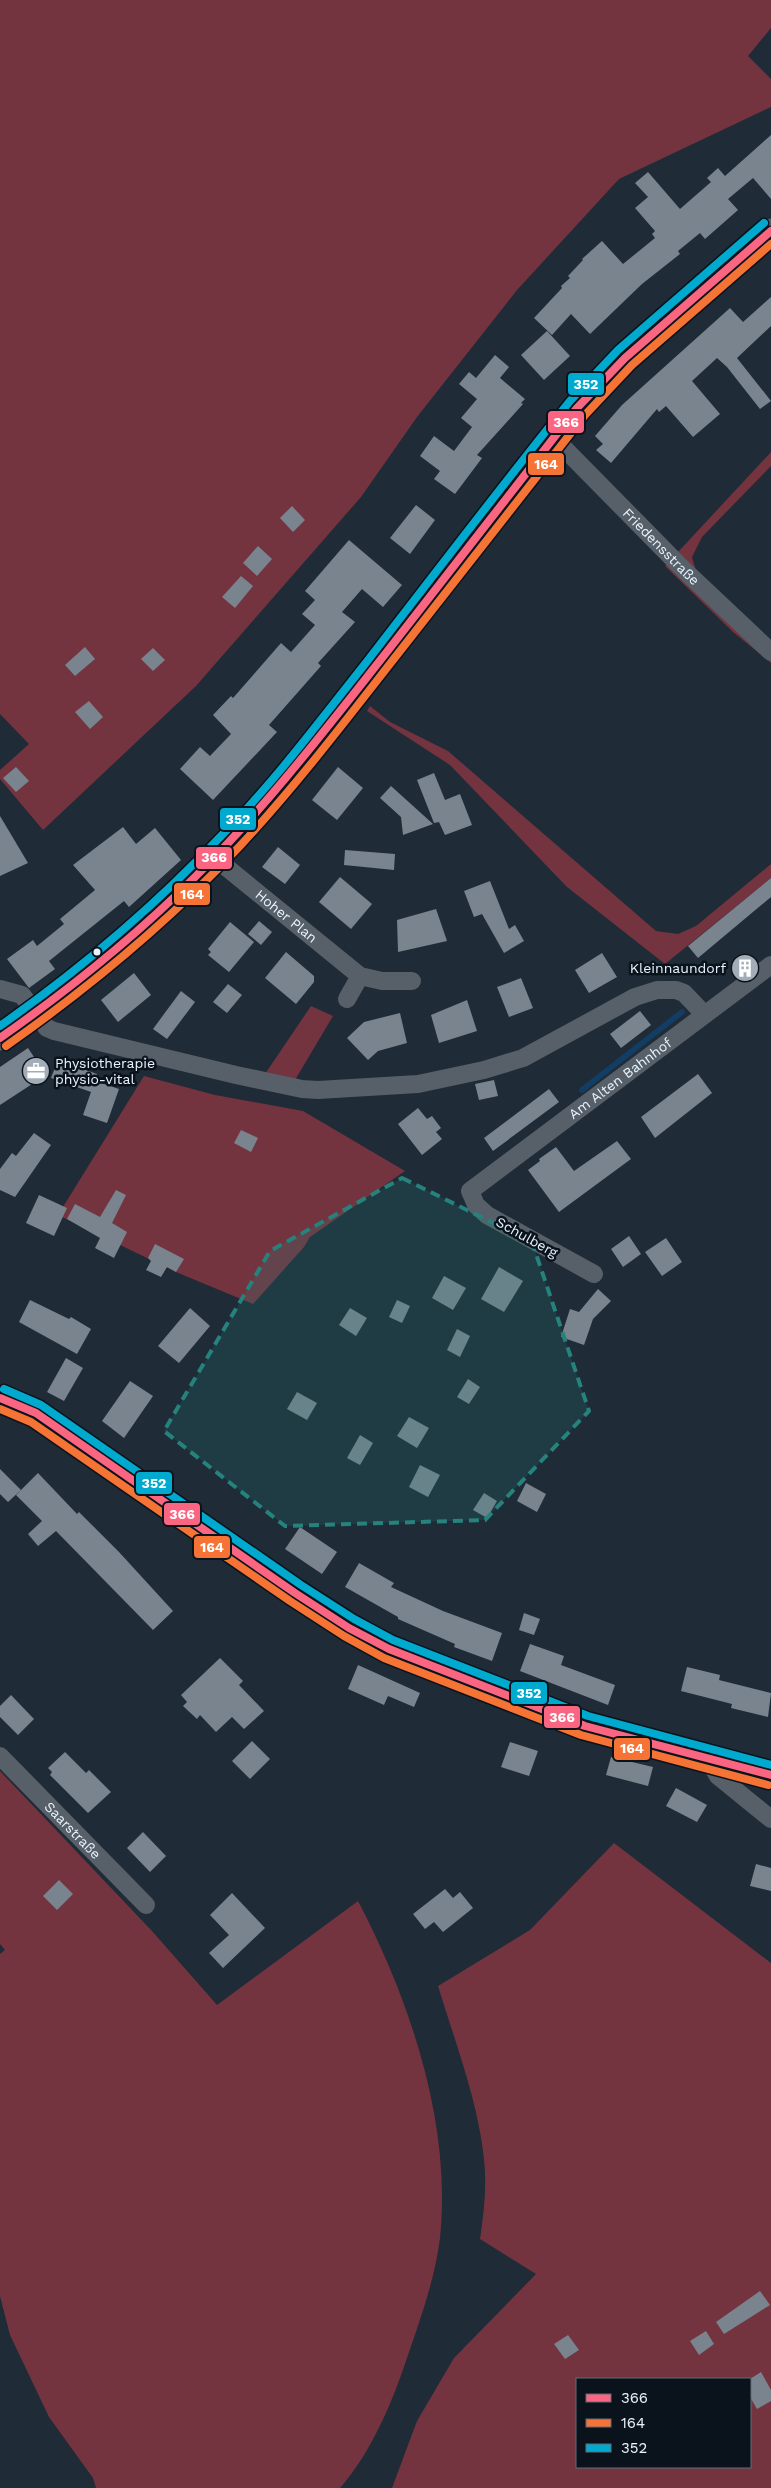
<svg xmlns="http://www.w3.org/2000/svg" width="771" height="2488" font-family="'Work Sans',sans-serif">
<rect width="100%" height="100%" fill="#1f2b36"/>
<!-- green -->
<g fill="#733440" fill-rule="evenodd">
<path d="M 0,0 L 771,0 L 771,28 L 748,56 L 771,79 L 771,107 L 619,179 L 517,290 L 417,417 L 361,497 L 196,686 L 43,830 L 0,779 L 0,770 L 29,744 L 0,714 Z"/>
<path d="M 771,452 L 771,466 L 702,537 L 692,557 L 696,571 L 771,642 L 771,663 L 733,632 L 665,566 Z"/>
<path d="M 370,706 L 390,722 L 448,751 L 656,931 L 678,934 L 696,926 L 771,864 L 771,878 L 665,964 L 567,887 L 450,765 L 367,711 Z"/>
<path d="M 311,1006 L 333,1016 L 295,1080 L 265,1074 Z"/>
<path d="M 144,1076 L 215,1095 L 303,1111 L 405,1171 L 310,1237 L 304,1247 L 253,1304 L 176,1272 L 58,1215 Z"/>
<path d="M 0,1771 L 152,1931 L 217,2005 L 358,1901 C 410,2000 452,2124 440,2238 C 435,2279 420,2320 407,2358 C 392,2403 371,2453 340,2488 L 96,2488 L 93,2478 L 49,2417 L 10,2335 L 0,2296 L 0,1954 L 5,1950 L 0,1944 Z"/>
<path d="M 614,1843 L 771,1963 L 771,2488 L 392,2488 L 417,2421 L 454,2358 L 536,2274 L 480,2239 C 484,2212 487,2186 484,2159 C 478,2101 455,2042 438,1986 L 530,1930 ZM 577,2379 L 750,2379 L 750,2467 L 577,2467 Z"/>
</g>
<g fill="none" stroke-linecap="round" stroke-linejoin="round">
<!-- stream -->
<path stroke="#123e66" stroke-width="5.5" d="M 582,1090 L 682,1012"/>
</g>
<!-- building -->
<g fill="#7a848e">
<path d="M 771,135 L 771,199 L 753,178 L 728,199 L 738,210 L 705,239 L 700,233 L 678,251 L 680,254 L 642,284 L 590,334 L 571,314 L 552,335 L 534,318 L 562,288 L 561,286 L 570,278 L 568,276 L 583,260 L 582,259 L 602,241 L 623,264 L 655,238 L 652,234 L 655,231 L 635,208 L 648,197 L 635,183 L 648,172 L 680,209 L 711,182 L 707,178 L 718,168 L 725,176 Z"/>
<path d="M 771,297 L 771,326 L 737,358 L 771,401 L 760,409 L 727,367 L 717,358 L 692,381 L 720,414 L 693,437 L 666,406 L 659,412 L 657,409 L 611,463 L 596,450 L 603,444 L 595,436 L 622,405 L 730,308 L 743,322 Z"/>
<path d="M 547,331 L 570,356 L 544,380 L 521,355 Z"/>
<path d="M 495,355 L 509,367 L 500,378 L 525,399 L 521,403 L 523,404 L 477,455 L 482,458 L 455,494 L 434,479 L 440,471 L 420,456 L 434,436 L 454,451 L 472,427 L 461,418 L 477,399 L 459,384 L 469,372 L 476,378 Z"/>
<path d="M 416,505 L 435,520 L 410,554 L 390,538 Z"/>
<path d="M 292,506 L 305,520 L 293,532 L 280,518 Z"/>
<path d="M 349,540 L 402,585 L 383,607 L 362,589 L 342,612 L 355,622 L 318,663 L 321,666 L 269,725 L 277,732 L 213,800 L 180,769 L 200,747 L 210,756 L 231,734 L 213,715 L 231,696 L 233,698 L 281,643 L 291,652 L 315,625 L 302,614 L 315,600 L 305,591 Z"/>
<path d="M 258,546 L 272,559 L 257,576 L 243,563 Z"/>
<path d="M 241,576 L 253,586 L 235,608 L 222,597 Z"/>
<path d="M 85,647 L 95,659 L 75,676 L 65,665 Z"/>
<path d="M 153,648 L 165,660 L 153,671 L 141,659 Z"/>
<path d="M 89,701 L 103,717 L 90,729 L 75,712 Z"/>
<path d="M 16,767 L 29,781 L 16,792 L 3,778 Z"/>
<path d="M 338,767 L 363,788 L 337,820 L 312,800 Z"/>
<path d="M 434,773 L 445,800 L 460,794 L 472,825 L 445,835 L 439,822 L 434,823 L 417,780 Z"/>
<path d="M 391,786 L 433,824 L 403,835 L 401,817 L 380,798 Z"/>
<path d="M 0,816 L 28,863 L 0,876 Z"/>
<path d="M 123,827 L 136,844 L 155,828 L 181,860 L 129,907 L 124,901 L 49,961 L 55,969 L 29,988 L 7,959 L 33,940 L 37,946 L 64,924 L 60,919 L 95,890 L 73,865 Z"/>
<path d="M 278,847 L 300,865 L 285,884 L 262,867 Z"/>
<path d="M 345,850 L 395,854 L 394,870 L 344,865 Z"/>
<path d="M 340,877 L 372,904 L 351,929 L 319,902 Z"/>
<path d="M 771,878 L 771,897 L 698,958 L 688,946 Z"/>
<path d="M 490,881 L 509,929 L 515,925 L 524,941 L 504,953 L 482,914 L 474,917 L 464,891 Z"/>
<path d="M 436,909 L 447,941 L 398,952 L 397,920 Z"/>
<path d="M 259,921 L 272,932 L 261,945 L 248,934 Z"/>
<path d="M 230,922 L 254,942 L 229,972 L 208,955 L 211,952 L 208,949 Z"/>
<path d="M 286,952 L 314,976 L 314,982 L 296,1004 L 265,978 Z"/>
<path d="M 602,953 L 617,977 L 589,993 L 575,970 Z"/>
<path d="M 134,973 L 151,995 L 118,1022 L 101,1000 Z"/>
<path d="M 521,978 L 533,1008 L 509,1017 L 497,987 Z"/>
<path d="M 228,984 L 242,995 L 227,1013 L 213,1002 Z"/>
<path d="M 181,991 L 195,1002 L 167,1039 L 153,1029 Z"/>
<path d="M 467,1000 L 477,1031 L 439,1043 L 431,1015 Z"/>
<path d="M 640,1011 L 651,1025 L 621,1048 L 610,1034 Z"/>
<path d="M 400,1013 L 407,1043 L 378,1051 L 368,1060 L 347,1038 L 364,1022 Z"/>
<path d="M 28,1048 L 46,1075 L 0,1105 L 0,1067 Z"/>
<path d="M 58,1060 L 97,1074 L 95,1081 L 119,1089 L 107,1123 L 83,1115 L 91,1092 L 51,1078 Z"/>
<path d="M 698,1074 L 712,1093 L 655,1138 L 641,1117 Z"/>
<path d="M 494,1080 L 498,1096 L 479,1100 L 475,1084 Z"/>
<path d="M 549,1089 L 559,1102 L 493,1151 L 484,1138 Z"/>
<path d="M 418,1108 L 427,1119 L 432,1116 L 441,1128 L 436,1132 L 442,1139 L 422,1155 L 398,1124 Z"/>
<path d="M 241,1130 L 258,1138 L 251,1152 L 234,1143 Z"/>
<path d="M 34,1133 L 51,1145 L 15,1197 L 0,1190 L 0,1169 L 12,1153 L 16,1156 Z"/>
<path d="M 617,1141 L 631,1159 L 559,1212 L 528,1170 L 540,1161 L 539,1159 L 556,1147 L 574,1171 Z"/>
<path d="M 116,1190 L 126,1195 L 112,1223 L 127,1232 L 114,1258 L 95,1248 L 100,1238 L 67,1219 L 75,1204 L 100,1217 Z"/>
<path d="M 39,1195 L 67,1208 L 54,1236 L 26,1223 Z"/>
<path d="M 629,1236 L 641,1254 L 623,1267 L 611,1249 Z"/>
<path d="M 666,1238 L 682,1262 L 662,1276 L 645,1252 Z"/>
<path d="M 155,1244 L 184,1259 L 176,1272 L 167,1267 L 161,1277 L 146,1270 L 151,1261 L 148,1258 Z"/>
<path d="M 499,1267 L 523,1281 L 504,1312 L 481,1299 Z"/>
<path d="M 444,1276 L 466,1288 L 453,1310 L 432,1298 Z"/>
<path d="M 598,1289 L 611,1301 L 593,1319 L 584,1345 L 561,1337 L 570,1309 L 579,1312 Z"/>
<path d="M 30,1300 L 69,1319 L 71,1317 L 91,1329 L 77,1354 L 19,1322 Z"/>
<path d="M 397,1300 L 410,1306 L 402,1323 L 389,1317 Z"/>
<path d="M 190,1308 L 210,1326 L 179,1363 L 158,1346 Z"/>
<path d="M 350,1308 L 367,1318 L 356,1336 L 339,1325 Z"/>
<path d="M 457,1329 L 470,1336 L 460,1357 L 447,1350 Z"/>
<path d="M 66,1358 L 83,1368 L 64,1401 L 47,1392 Z"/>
<path d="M 468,1379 L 480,1387 L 469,1404 L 457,1397 Z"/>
<path d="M 130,1381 L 153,1396 L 124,1438 L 102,1421 Z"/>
<path d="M 297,1392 L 317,1403 L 307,1420 L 287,1409 Z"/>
<path d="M 409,1417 L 429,1428 L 417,1448 L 397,1436 Z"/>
<path d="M 360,1435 L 373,1443 L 360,1465 L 347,1458 Z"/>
<path d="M 420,1465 L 440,1475 L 428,1497 L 409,1487 Z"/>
<path d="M 0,1469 L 21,1490 L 8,1502 L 0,1494 Z"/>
<path d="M 38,1473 L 77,1514 L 79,1512 L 119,1552 L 173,1611 L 153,1630 L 56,1531 L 38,1546 L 28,1534 L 42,1521 L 16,1495 Z"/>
<path d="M 526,1483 L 546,1494 L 537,1512 L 517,1501 Z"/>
<path d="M 484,1493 L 497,1501 L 487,1518 L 473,1510 Z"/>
<path d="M 300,1527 L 337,1552 L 322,1574 L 285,1549 Z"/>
<path d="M 359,1563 L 394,1583 L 391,1587 L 443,1611 L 502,1633 L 492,1661 L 454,1647 L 455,1644 L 398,1619 L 398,1617 L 345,1587 Z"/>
<path d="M 524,1613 L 540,1619 L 534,1635 L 519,1630 Z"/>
<path d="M 530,1644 L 564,1656 L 561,1665 L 615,1685 L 608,1705 L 520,1671 Z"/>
<path d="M 220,1658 L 243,1681 L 239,1685 L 264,1711 L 244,1729 L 232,1717 L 216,1732 L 200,1715 L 197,1719 L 183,1706 L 187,1702 L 181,1695 Z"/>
<path d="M 358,1665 L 420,1693 L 414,1707 L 388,1696 L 384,1705 L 348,1689 Z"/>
<path d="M 687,1667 L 720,1675 L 719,1680 L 771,1693 L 768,1717 L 731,1708 L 732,1704 L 681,1691 Z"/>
<path d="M 11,1695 L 34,1719 L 18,1735 L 0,1717 L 0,1706 Z"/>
<path d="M 252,1741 L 270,1759 L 250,1779 L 232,1761 Z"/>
<path d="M 510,1742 L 538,1751 L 529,1776 L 501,1767 Z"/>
<path d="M 65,1752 L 86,1773 L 89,1770 L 111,1792 L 88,1813 L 50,1775 L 52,1772 L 48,1768 Z"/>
<path d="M 611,1757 L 653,1767 L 648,1786 L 606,1775 Z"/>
<path d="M 676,1788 L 707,1805 L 697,1822 L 666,1806 Z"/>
<path d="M 143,1832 L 166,1856 L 150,1872 L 127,1848 Z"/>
<path d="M 756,1864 L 771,1868 L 771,1891 L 750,1886 Z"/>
<path d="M 59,1880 L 73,1894 L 57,1910 L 43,1896 Z"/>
<path d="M 445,1889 L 453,1898 L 460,1892 L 473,1908 L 443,1932 L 434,1922 L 425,1929 L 413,1914 Z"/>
<path d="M 232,1893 L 265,1928 L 223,1968 L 209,1953 L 229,1935 L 210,1915 Z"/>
<path d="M 760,2291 L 770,2305 L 724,2334 L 716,2322 Z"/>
<path d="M 706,2331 L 714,2344 L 699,2355 L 690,2341 Z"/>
<path d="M 568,2335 L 579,2350 L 565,2359 L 554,2344 Z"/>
<path d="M 761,2372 L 771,2390 L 771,2401 L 757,2409 L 750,2397 L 750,2379 Z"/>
</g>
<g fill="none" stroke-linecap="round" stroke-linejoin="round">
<!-- street -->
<g stroke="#576068" stroke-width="18">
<path id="s1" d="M 553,437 L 684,570 L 771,652"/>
<path id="s2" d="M 215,858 L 360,976 L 382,981 L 412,981"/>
<path d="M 0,989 L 22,995 L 47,1028 L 54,1031 L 236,1075 L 302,1089 L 318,1090 L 418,1084 L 484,1070 L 523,1058 L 635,997 L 657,990 L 676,990 L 684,993 L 704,1014"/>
<path d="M 347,999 L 360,976"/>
<path id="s3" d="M 594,1274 L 487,1215 L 476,1205 L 470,1191 L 771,965"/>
<path d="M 0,1398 L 36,1413 L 62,1430 L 295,1593 L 349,1628 L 389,1649 L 585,1726 L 771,1775"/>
<path id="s4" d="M 0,1756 L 146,1905"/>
<path d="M 714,1760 L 712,1766 L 718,1776 L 771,1819"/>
</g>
<!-- secondary -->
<path stroke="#5a5e66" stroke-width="25" d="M 0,1038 C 112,963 213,868 299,764 L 577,408 L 625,358 L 771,231"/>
<!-- bus-1 casing -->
<g stroke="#0a131c" stroke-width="11">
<g id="bus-1">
<path d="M 0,1038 C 70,989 136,936 196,876 C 266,807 325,730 386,653 C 450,571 513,490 577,408 L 625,358 L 771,231"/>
<path d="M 0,1398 L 36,1413 L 295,1593 L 349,1628 L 389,1649 L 585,1726 L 771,1775"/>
</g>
</g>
<!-- bus-2 casing -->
<g stroke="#0a131c" stroke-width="11">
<g id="bus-2">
<path d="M 6,1046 C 90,987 168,922 239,847 C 294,788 343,724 393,660 C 457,578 521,496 585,415 L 632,365 L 771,244"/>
<path d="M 0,1409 L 31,1422 L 290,1601 L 344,1636 L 384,1658 L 581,1735 L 768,1785"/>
</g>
</g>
<!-- bus-3 casing -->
<g stroke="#0a131c" stroke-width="11">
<g id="bus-3">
<path d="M 0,1026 C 81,969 155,906 223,834 C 275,781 319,722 365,664 C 433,576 500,488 570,401 L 618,350 L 764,223"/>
<path d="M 4,1389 L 41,1405 L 301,1585 L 354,1619 L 393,1640 L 588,1716 L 771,1765"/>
</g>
</g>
<!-- bus-1 -->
<use href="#bus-1" stroke="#fa6682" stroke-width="8"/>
<!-- bus-2 -->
<use href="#bus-2" stroke="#f57335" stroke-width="8"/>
<!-- bus-3 -->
<use href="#bus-3" stroke="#00a9ce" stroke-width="8"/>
</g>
<!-- marked area -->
<path fill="#25827c" fill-opacity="0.2" stroke="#25827c" stroke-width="4" stroke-dasharray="10 6" stroke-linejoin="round" d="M 402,1178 L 532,1242 L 589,1411 L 485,1520 L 285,1526 L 164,1431 L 270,1251 Z"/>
<!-- icons -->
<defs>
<g id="building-disc" transform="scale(1.4375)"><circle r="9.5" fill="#a2adb8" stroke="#0a131c"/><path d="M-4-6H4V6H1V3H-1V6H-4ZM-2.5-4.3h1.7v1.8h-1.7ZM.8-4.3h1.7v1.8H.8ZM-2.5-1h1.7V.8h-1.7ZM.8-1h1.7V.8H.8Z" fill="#fff"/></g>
<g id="office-disc" transform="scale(1.4375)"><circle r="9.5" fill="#a2adb8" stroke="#0a131c"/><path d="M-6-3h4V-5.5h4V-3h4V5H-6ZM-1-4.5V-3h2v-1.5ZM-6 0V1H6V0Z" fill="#fff"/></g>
</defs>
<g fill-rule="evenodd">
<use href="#building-disc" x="745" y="968"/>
<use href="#office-disc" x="36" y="1071"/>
</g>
<!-- markers -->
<circle fill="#e8f3fe" stroke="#0a131c" stroke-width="2" cx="97" cy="952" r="4.5"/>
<g text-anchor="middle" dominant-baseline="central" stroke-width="5" stroke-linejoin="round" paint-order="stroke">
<!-- street labels -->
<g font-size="14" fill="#e8f3fe" stroke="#0a131c">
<text stroke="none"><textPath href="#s1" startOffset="154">Friedensstraße</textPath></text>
<text stroke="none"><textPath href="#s2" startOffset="92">Hoher Plan</textPath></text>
<text stroke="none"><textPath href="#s3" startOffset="340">Am Alten Bahnhof</textPath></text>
<text transform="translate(527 1237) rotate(29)">Schulberg</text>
<text stroke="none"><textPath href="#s4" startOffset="104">Saarstraße</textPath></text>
</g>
<!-- poi labels -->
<g font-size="14" fill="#e8f3fe" stroke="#0a131c" text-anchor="end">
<text x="726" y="968">Kleinnaundorf</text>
<text x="55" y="1063" text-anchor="start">Physiotherapie<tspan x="55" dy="16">physio-vital</tspan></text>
</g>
</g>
<g stroke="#0a131c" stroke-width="2">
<rect x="567" y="372" width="38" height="24" rx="5" fill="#00a9ce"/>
<rect x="547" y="410" width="38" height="24" rx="5" fill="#fa6682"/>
<rect x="527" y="452" width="38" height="24" rx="5" fill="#f57335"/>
<rect x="219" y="807" width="38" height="24" rx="5" fill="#00a9ce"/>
<rect x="195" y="846" width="38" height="24" rx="5" fill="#fa6682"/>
<rect x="173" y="882" width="38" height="24" rx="5" fill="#f57335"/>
<rect x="135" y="1471" width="38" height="24" rx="5" fill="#00a9ce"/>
<rect x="163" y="1502" width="38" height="24" rx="5" fill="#fa6682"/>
<rect x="193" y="1535" width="38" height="24" rx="5" fill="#f57335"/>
<rect x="510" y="1681" width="38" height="24" rx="5" fill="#00a9ce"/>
<rect x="543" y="1705" width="38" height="24" rx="5" fill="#fa6682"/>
<rect x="613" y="1737" width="38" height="24" rx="5" fill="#f57335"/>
</g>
<g font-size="14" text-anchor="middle" font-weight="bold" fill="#fff">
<text x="586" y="389">352</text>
<text x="566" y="427">366</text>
<text x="546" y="469">164</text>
<text x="238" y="824">352</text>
<text x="214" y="862">366</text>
<text x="192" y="899">164</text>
<text x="154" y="1488">352</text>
<text x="182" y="1519">366</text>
<text x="212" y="1552">164</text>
<text x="529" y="1698">352</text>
<text x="562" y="1722">366</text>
<text x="632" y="1753">164</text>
</g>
<!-- legend -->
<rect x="576" y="2378" width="175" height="90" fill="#0a131c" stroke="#636d76"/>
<rect x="586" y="2394" width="25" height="8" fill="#fa6682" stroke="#636d76"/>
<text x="621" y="2403" font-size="15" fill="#e8f3fe">366</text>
<rect x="586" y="2419" width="25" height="8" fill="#f57335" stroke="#636d76"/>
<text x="621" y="2428" font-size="15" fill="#e8f3fe">164</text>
<rect x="586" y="2444" width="25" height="8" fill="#00a9ce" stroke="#636d76"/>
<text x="621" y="2453" font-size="15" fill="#e8f3fe">352</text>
</svg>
